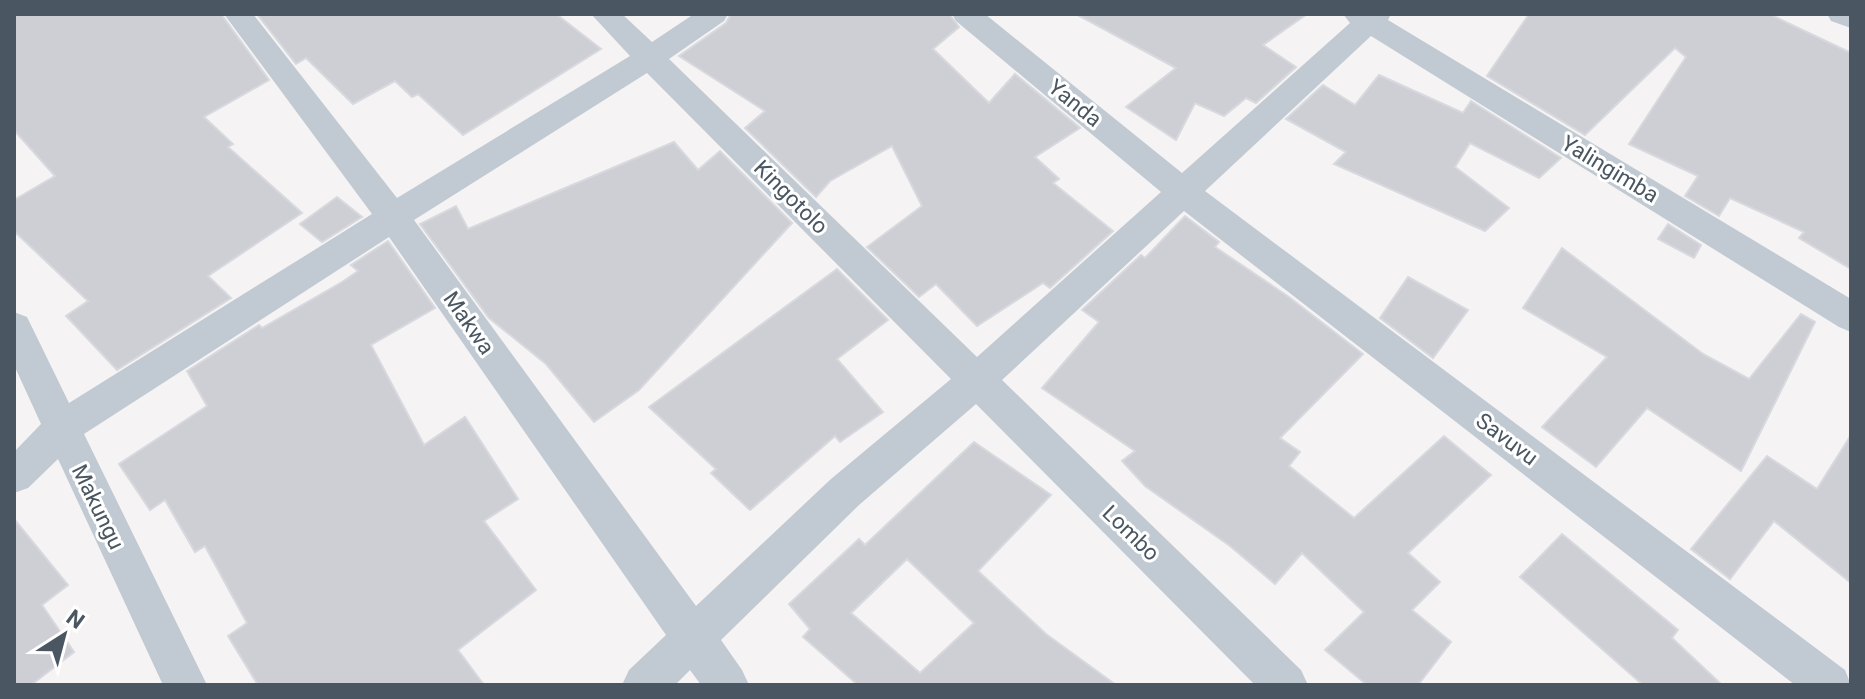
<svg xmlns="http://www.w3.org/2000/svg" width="1865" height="699" font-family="Roboto,sans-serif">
<rect width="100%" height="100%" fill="#f5f3f3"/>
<!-- building -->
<g fill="#cdcfd5" stroke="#d7d9de" stroke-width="2" fill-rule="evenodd">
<path d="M 14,14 L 221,14 L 269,80 L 204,117 L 233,144 L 228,147 L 302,213 L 208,276 L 231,298 L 117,370 L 66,316 L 88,301 L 14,231 L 14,200 L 55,176 L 14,130 Z"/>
<path d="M 257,14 L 556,14 L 601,49 L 463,135 L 418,94 L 412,97 L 395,81 L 353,104 L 306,58 L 296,64 Z"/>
<path d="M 731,14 L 949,14 L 959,27 L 933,49 L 989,103 L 1015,74 L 1080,128 L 1035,157 L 1059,179 L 1053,183 L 1113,231 L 1050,288 L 1043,283 L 977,326 L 936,284 L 919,297 L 867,247 L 922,206 L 892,146 L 830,181 L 816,197 L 745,128 L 765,111 L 679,56 L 726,23 Z"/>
<path d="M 1076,14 L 1307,14 L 1263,45 L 1296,67 L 1256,103 L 1246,98 L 1224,116 L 1195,103 L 1176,140 L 1126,107 L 1176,68 Z"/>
<path d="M 1529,14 L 1769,14 L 1851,53 L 1851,269 L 1799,238 L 1804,232 L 1730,198 L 1719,216 L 1685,196 L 1698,176 L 1629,144 L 1686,57 L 1675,48 L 1585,135 L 1487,76 Z"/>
<path d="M 1379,75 L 1463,113 L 1471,101 L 1561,158 L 1539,178 L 1470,143 L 1455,167 L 1509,208 L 1485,231 L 1334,164 L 1346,152 L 1286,119 L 1323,85 L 1355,105 Z"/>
<path d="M 674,142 L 698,170 L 720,151 L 792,223 L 639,390 L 594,422 L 546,364 L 489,318 L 420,224 L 456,206 L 468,229 Z"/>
<path d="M 337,197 L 362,217 L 322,242 L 300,224 Z"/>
<path d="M 1185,216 L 1219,242 L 1215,247 L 1289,297 L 1363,354 L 1280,438 L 1300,452 L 1289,466 L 1354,518 L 1444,436 L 1491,475 L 1408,553 L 1440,582 L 1412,610 L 1451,642 L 1418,685 L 1367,685 L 1325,650 L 1364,612 L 1302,553 L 1275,584 L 1230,546 L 1145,486 L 1122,461 L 1135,451 L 1042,388 L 1099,322 L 1082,310 L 1141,255 L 1145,258 Z"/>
<path d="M 1668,224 L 1701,245 L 1694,258 L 1658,239 Z"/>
<path d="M 388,241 L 435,308 L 371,345 L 424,445 L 465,417 L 518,499 L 484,521 L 536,590 L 458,650 L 484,685 L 258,685 L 228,636 L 247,623 L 205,546 L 195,552 L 165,500 L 150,510 L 119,464 L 207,406 L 187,371 L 259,325 L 262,328 L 342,282 L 358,271 L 351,265 Z"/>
<path d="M 1562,248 L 1703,354 L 1749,379 L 1801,314 L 1815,322 L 1741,471 L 1647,408 L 1596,467 L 1542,427 L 1607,357 L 1523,308 Z"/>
<path d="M 837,269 L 888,320 L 837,359 L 883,412 L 840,442 L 835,436 L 750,510 L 711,473 L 716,469 L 649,407 Z"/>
<path d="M 1408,277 L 1468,310 L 1433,358 L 1380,318 Z"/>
<path d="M 1851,435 L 1851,583 L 1774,521 L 1730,579 L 1691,549 L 1767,456 L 1817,489 Z"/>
<path d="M 974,442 L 1051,495 L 978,571 L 1046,634 L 1116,685 L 858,685 L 803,637 L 810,629 L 789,604 L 859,539 L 865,545 ZM 907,559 L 974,623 L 920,673 L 851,613 Z"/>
<path d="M 14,519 L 68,585 L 42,605 L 74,652 L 31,685 L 14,685 Z"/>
<path d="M 1562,534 L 1678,630 L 1672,638 L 1722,685 L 1643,685 L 1520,577 Z"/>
</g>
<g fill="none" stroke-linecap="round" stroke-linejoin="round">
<!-- street -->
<g fill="#c1cad2" fill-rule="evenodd">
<path d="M 224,14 L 253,14 L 397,198 L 630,56 L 591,14 L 622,14 L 652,42 L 694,14 L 728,14 L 724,21 L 669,59 L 977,357 L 1161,192 L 956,21 L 952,14 L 985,14 L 1182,173 L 1350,23 L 1343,14 L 1391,14 L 1388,20 L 1851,299 L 1851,332 L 1839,327 L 1371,36 L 1205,191 L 1845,670 L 1851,685 L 1795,685 L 1184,211 L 1002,380 L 1301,670 L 1308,685 L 1255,685 L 976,404 L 859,505 L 721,640 L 742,670 L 749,685 L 701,685 L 690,670 L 675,685 L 622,685 L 629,670 L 666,635 L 389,237 L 84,434 L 207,685 L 163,685 L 58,459 L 28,488 L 14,493 L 14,452 L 41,424 L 14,365 L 14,312 L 27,317 L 69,403 L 372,214 ZM 647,73 L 951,379 L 831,479 L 696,606 L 414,220 Z"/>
<path d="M 1827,14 L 1851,14 L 1851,28 L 1831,21 Z"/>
</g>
</g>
<g text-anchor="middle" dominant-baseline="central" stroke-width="6" stroke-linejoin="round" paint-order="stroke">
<!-- street labels -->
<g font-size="22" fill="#4a5661" stroke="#fff">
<text transform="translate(1075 103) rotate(39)">Yanda</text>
<text transform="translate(1610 169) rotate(31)">Yalingimba</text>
<text transform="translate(791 197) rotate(45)">Kingotolo</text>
<text transform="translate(469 323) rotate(55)">Makwa</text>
<text transform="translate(1507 439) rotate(37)">Savuvu</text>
<text transform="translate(98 507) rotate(64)">Makungu</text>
<text transform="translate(1131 533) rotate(44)">Lombo</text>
</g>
</g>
<!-- border -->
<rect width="1865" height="699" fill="none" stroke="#4a5661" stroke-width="32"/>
<!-- north arrow -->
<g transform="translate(64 635) rotate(36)" stroke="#ffffff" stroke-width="6" paint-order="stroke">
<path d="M0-6L14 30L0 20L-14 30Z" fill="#4a5661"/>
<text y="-12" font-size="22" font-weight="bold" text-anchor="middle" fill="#4a5661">N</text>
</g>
</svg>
